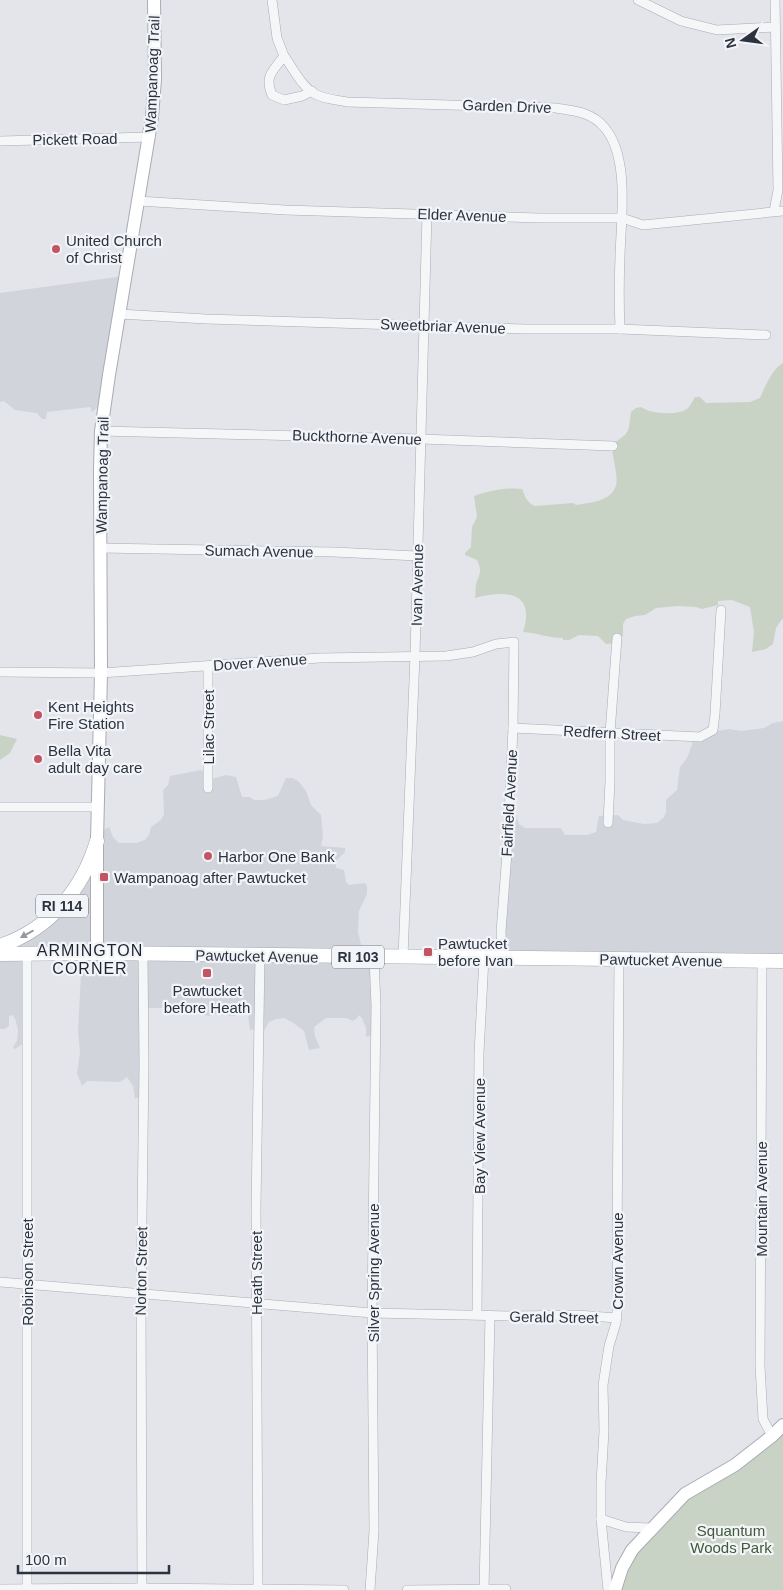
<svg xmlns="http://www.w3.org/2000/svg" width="783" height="1590" font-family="Arial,sans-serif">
<rect width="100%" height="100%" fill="#e3e5ea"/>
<!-- built -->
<g fill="#d1d4db">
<path d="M 124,276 L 105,384 L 100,388 L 98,407 L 92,412 L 90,407 L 47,412 L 46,419 L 42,419 L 37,413 L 15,410 L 4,401 L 0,402 L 0,293 Z"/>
<path d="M 783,721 L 783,962 L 500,952 L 508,815 L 515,813 L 519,824 L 525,828 L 561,828 L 565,835 L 587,835 L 596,832 L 599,816 L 618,815 L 623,820 L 644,824 L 657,823 L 664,817 L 666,812 L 666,800 L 677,790 L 680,767 L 687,758 L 692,745 L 693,739 L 711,732 L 729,729 L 741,731 L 764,728 L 773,723 Z"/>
<path d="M 201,770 L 207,774 L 208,780 L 226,775 L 236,777 L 242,797 L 250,797 L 254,800 L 264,800 L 278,796 L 286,778 L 293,778 L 299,782 L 306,791 L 311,805 L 321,815 L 323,836 L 321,846 L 345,848 L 345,852 L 336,861 L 336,868 L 344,870 L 346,882 L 349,885 L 365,883 L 367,886 L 367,894 L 359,911 L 358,932 L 362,949 L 373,958 L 375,1034 L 366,1037 L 366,1028 L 362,1018 L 359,1015 L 357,1018 L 353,1021 L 346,1018 L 326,1018 L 314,1027 L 315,1036 L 320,1048 L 309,1050 L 304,1031 L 292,1022 L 284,1018 L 276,1019 L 269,1022 L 264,1031 L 259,1028 L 250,1030 L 248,1015 L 244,1008 L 241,1007 L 237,1015 L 233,1016 L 218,1014 L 208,1016 L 184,1008 L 143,1008 L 143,1095 L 135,1099 L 133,1086 L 127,1077 L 120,1082 L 87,1081 L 82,1086 L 77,1073 L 80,1052 L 78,1031 L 82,955 L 27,956 L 27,1041 L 15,1049 L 13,1047 L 17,1041 L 18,1030 L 15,1018 L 12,1015 L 9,1016 L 9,1026 L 5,1029 L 0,1029 L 0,948 L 55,916 L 99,832 L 109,827 L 113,837 L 119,843 L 136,843 L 145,840 L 149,835 L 151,827 L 161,820 L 164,814 L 163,790 L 168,785 L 170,776 Z"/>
</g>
<!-- green -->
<g fill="#c8d3c5">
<path d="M 783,363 L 783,619 L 782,619 L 776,628 L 773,644 L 766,649 L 752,652 L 754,632 L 750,607 L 732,600 L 718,601 L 718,605 L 702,609 L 696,607 L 678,606 L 656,608 L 645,615 L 635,616 L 626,619 L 623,624 L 623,636 L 616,643 L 606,644 L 598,636 L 579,635 L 569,640 L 563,640 L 563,638 C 549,638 537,633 523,632 C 536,591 506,590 475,598 C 476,594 475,589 476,585 C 479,573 483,573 477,560 L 465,555 L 465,553 L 471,547 L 472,527 L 477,517 L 474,496 C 489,491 506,487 522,489 C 525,496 527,503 535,506 L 573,503 L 576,505 C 596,502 621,500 616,473 C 615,463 612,455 612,445 C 630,431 628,436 631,412 L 636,408 L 641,407 C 649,414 680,416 688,408 C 691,405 693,400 695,397 L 700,397 L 706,403 L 750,402 L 760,398 C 765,387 772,369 783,363 Z"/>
<path d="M 0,735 L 17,739 L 10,753 L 0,760 Z"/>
<path d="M 783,1425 L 783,1590 L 614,1590 L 656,1518 Z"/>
</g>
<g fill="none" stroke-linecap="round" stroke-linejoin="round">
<!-- street casing -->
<g stroke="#a8acb4" stroke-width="10">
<g id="street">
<path d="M 272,0 L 277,38 L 284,56 C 273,71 264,76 272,95 L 284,100 L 302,96 L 312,91"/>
<path d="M 638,0 L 681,21 L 717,30 L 775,27"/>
<path d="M 284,56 C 293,68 301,86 315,94 C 324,99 337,100 347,102 L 556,108 C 574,111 592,112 604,127 C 630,156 621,219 620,256 C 619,281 619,305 620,329"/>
<path d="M 0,141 L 150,137"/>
<path d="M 138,201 L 285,210 L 539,218 L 622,218 L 643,225 L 783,211"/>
<path d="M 774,211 L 778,190 L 775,0"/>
<path d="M 119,314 L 206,319 L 525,329 L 620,329 L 766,335"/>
<path d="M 101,431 L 421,439 L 613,446"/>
<path d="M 100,548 L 334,552 L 417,556"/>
<path d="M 208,666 L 208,788"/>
<path d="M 0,672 L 101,673 L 320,658 L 446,656 L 473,652 L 496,644 L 514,642 L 513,728 L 508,839 L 501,932 L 502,959"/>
<path d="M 513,728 L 700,737 L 713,730 L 715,714 L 721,610"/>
<path d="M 0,807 L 98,807"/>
<path d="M 608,823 L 610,781 L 610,733 L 617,638"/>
<path d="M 403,957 L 415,655 L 427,214"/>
<path d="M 762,961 L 760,1366 L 763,1419 L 772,1436"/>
<path d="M 0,1282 L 372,1313 L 514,1316 L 577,1315 L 617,1318"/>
<path d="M 477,1314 L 479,1053 L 484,958"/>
<path d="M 601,1519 L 626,1527 L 651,1528"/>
<path d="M 142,1588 L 141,1295 L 144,1065 L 143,954"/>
<path d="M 0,1589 L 142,1588 L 344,1590"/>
<path d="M 27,1589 L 27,955"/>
<path d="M 258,1589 L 256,1208 L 260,956"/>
<path d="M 370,1590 L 374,1531 L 372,1313 L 376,1006 L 374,957"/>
<path d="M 407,1590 L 506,1589"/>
<path d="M 484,1590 L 490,1315"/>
<path d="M 608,1590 L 601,1519 L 601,1483 L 604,1431 L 603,1385 L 609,1346 L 616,1323 L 618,1301 L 617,1248 L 619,959"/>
</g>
</g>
<!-- secondary casing -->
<g stroke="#a8acb4" stroke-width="14">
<g id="secondary">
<path d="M 97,953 L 97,841 L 101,673 L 100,470 L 101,431 L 109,375 L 152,117 L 155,79 L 154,0"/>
<path d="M 615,1590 L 622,1568 L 632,1550 L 685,1494 L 735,1465 L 772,1436 L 783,1425"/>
</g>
</g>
<!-- primary casing -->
<g stroke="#a3aab4" stroke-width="15">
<g id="primary">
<path d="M 0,946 C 49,929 82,891 97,841"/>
<path d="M 0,954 L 97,953 L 783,961"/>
</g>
</g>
<!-- street -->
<use href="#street" stroke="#f5f6f8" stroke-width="9"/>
<!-- secondary -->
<use href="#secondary" stroke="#fff" stroke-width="12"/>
<!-- primary -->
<use href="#primary" stroke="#fff" stroke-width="14"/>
</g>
<!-- one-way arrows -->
<defs><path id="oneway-solid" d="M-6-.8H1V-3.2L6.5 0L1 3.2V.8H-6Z" transform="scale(1.25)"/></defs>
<use fill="#9699a0" href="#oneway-solid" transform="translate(27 934) rotate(151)"/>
<!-- markers -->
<g fill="#c25463" stroke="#f2f4f7" stroke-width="2">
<circle cx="56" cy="249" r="5"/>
<circle cx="38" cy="715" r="5"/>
<circle cx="38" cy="759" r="5"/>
<circle cx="208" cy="856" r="5"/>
<rect x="99" y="872" width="10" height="10" rx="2.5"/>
<rect x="423" y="947" width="10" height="10" rx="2.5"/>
<rect x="202" y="968" width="10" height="10" rx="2.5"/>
</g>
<g text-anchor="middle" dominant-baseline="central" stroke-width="4.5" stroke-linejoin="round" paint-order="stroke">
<!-- shield labels -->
<g fill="#f2f4f7" stroke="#676d77" stroke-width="1">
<rect x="36" y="894.5" width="52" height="23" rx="4"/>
<rect x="332" y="945.5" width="52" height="23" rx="4"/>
</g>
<g font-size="14" font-weight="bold" fill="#2c3340">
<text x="62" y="906">RI 114</text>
<text x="358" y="957">RI 103</text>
</g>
<!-- street labels -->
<g font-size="15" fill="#2c3340" stroke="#f2f4f7">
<text transform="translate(152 74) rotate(-88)">Wampanoag Trail</text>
<text transform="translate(507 106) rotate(2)">Garden Drive</text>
<text transform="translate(75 139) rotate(-1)">Pickett Road</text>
<text transform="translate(462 215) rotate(2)">Elder Avenue</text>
<text transform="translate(443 326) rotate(2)">Sweetbriar Avenue</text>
<text transform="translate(357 437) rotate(2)">Buckthorne Avenue</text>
<text transform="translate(102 475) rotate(-89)">Wampanoag Trail</text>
<text transform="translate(259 551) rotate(1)">Sumach Avenue</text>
<text transform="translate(417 585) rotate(-89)">Ivan Avenue</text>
<text transform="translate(260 662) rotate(-4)">Dover Avenue</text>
<text transform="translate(208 727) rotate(-90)">Lilac Street</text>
<text transform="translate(612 733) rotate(3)">Redfern Street</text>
<text transform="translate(509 803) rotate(-87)">Fairfield Avenue</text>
<text transform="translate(257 956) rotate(1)">Pawtucket Avenue</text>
<text transform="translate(661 960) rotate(1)">Pawtucket Avenue</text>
<text transform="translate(479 1136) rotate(-90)">Bay View Avenue</text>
<text transform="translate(761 1199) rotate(-90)">Mountain Avenue</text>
<text transform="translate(617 1261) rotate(-90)">Crown Avenue</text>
<text transform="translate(141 1271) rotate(-89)">Norton Street</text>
<text transform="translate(27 1272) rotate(-90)">Robinson Street</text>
<text transform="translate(256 1273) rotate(-90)">Heath Street</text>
<text transform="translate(373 1273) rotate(-90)">Silver Spring Avenue</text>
<text transform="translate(554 1317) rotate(1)">Gerald Street</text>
</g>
<!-- poi labels -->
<g font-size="15" fill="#2c3340" stroke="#f2f4f7" text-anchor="start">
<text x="66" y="240">United Church<tspan x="66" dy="17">of Christ</tspan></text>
<text x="48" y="706">Kent Heights<tspan x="48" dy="17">Fire Station</tspan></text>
<text x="48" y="750">Bella Vita<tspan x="48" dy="17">adult day care</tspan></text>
<text x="218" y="856">Harbor One Bank</text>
<text x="114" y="877">Wampanoag after Pawtucket</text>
<text x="438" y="943">Pawtucket<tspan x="438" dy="17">before Ivan</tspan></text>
<text x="207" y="990" text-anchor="middle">Pawtucket<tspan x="207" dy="17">before Heath</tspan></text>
</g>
<!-- park labels -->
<g font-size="15" fill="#405a3b" stroke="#f2f4f7">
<text x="731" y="1530">Squantum<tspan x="731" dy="17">Woods Park</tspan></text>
</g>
<!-- neighbourhood labels -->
<g font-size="16" letter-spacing="1" fill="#1e2431" stroke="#f2f4f7">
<text x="90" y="950">ARMINGTON<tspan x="90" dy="18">CORNER</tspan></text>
</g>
</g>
<!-- north arrow -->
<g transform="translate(743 40) rotate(256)" stroke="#f2f4f7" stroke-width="4" paint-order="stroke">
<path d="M0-4L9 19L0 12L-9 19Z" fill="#2c3340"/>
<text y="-8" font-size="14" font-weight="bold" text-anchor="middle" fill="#2c3340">N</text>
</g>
<!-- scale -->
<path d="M18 1565v8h151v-8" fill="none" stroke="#2c3340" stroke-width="2.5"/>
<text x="25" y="1565" font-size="15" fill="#2c3340" stroke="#f2f4f7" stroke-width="4" paint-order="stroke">100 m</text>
</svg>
